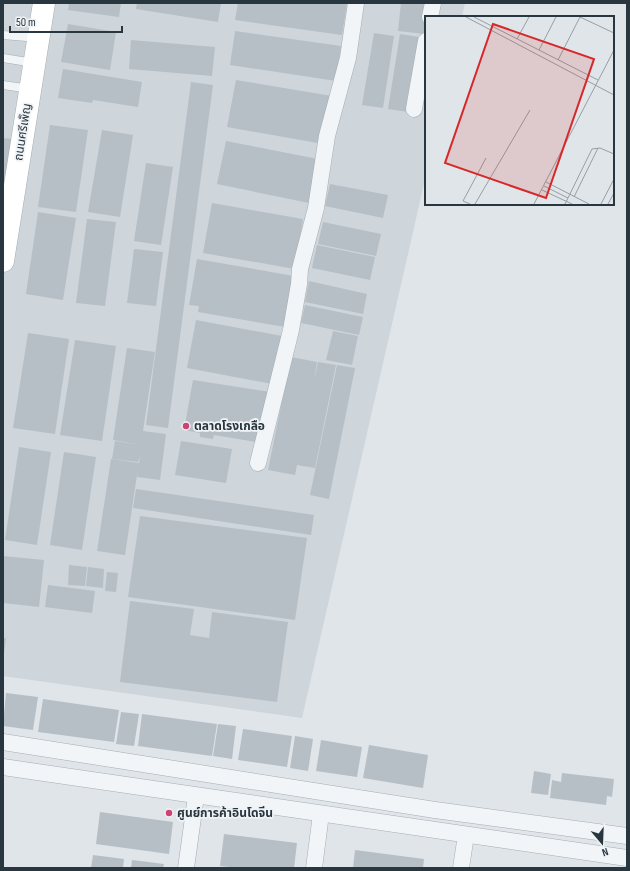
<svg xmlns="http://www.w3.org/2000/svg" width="630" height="871" font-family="'Sofia Sans Condensed','Noto Sans Thai',sans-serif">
<rect width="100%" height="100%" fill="#e0e5e9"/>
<!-- built -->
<path fill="#ced5db" d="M 3,3 L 465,3 L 462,17 L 426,17 L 426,175 L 302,718 L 3,676 Z"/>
<!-- building -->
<g fill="#b7bfc6">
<path d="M 69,3 L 121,3 L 119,17 L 68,10 Z"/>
<path d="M 137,3 L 221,3 L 218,22 L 136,9 Z"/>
<path d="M 238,3 L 347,3 L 342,35 L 235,20 Z"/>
<path d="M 401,3 L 428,3 L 425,34 L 398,31 Z"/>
<path d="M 68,24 L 116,32 L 110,70 L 61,62 Z"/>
<path d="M 235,31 L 341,46 L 336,81 L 230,65 Z"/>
<path d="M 374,33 L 394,36 L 383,108 L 362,105 Z"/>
<path d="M 400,34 L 419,37 L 408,112 L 388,109 Z"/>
<path d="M 131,40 L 215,47 L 212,76 L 129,69 Z"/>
<path d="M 63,69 L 142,82 L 138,107 L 93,100 L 92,103 L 58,98 Z"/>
<path d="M 236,80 L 332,96 L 323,144 L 227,127 Z"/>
<path d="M 191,82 L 213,85 L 168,428 L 146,425 Z"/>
<path d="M 50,125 L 88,130 L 76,212 L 38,207 Z"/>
<path d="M 102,130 L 133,135 L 120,217 L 88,212 Z"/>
<path d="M 3,138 L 12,139 L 3,192 Z"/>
<path d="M 226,141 L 318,159 L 309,203 L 217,184 Z"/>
<path d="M 146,163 L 173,167 L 161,245 L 134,241 Z"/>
<path d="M 330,184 L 388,195 L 383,218 L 325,206 Z"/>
<path d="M 212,203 L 303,219 L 295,269 L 203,253 Z"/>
<path d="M 38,212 L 76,218 L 63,300 L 26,294 Z"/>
<path d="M 87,219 L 116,222 L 105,306 L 76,303 Z"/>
<path d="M 323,222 L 381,234 L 376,256 L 318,244 Z"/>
<path d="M 317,245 L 375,257 L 370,280 L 312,268 Z"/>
<path d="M 134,249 L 163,252 L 156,306 L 127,303 Z"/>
<path d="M 197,259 L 294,276 L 285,327 L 198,312 L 199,306 L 189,305 Z"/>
<path d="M 309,281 L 367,294 L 363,314 L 305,302 Z"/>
<path d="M 305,305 L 363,317 L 359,335 L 301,323 Z"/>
<path d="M 196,320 L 282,336 L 272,384 L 187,368 Z"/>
<path d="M 333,331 L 358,336 L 352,365 L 326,360 Z"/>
<path d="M 28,333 L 69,339 L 55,434 L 13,428 Z"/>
<path d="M 75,340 L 116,346 L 102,441 L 60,435 Z"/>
<path d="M 127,348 L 155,352 L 143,431 L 166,434 L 160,480 L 137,477 L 138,468 L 125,555 L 97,551 L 111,459 L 139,463 L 140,456 L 138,462 L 112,459 L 115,441 L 141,445 L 113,440 Z"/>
<path d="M 291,357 L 317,362 L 314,381 L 318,362 L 336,365 L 315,468 L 297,465 L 295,475 L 268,470 Z"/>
<path d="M 337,365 L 355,368 L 329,499 L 310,495 Z"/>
<path d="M 193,380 L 271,392 L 262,443 L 214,435 L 213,439 L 200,437 L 200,433 L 184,430 Z"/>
<path d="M 181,441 L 232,449 L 226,483 L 175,475 Z"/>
<path d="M 19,447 L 51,452 L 37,545 L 5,540 Z"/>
<path d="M 64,452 L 96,457 L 82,550 L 50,545 Z"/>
<path d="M 136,489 L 314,515 L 311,535 L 133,508 Z"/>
<path d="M 140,516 L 307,538 L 295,620 L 128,597 Z"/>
<path d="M 3,556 L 44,560 L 39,607 L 3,603 Z"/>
<path d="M 69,565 L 87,567 L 85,586 L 68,585 Z"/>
<path d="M 88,567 L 104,569 L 103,588 L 86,586 Z"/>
<path d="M 107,572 L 118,573 L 116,592 L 105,591 Z"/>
<path d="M 48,585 L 95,591 L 92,613 L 45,607 Z"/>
<path d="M 130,601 L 194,609 L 190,635 L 209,638 L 212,612 L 288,622 L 277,702 L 120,682 Z"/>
<path d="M 3,638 L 6,638 L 4,653 L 3,653 Z"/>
<path d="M 6,693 L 38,697 L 33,730 L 3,726 Z"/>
<path d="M 43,699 L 119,710 L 114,742 L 38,732 Z"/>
<path d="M 121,712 L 139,714 L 134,746 L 116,744 Z"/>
<path d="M 142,714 L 217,724 L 212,756 L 138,746 Z"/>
<path d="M 218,724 L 236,726 L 232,759 L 213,756 Z"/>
<path d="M 243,729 L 292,736 L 287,767 L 238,760 Z"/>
<path d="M 295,736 L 313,739 L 308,771 L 290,768 Z"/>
<path d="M 321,740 L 362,747 L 357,777 L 316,771 Z"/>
<path d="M 369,745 L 428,755 L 423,788 L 363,778 Z"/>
<path d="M 534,771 L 551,774 L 548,795 L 531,793 Z"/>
<path d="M 562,773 L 614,779 L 612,797 L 607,796 L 606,805 L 550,798 L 552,780 L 561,782 Z"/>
<path d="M 100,812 L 173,822 L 169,854 L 96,844 Z"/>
<path d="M 224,834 L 297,843 L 294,868 L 240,868 L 220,866 Z"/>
<path d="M 355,850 L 424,859 L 423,868 L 353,868 Z"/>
<path d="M 93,855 L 124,859 L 123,868 L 91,868 Z"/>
<path d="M 132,860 L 164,864 L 163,868 L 131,868 Z"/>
</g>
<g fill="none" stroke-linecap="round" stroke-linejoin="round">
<!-- service casing -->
<g stroke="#a5adb3" stroke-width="9">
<g id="service">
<path d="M 3,35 L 38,38"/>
<path d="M 3,58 L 34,63"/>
<path d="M 3,85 L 30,89"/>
</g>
</g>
<!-- minor casing -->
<g stroke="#a5adb3" stroke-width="17">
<g id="minor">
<path d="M 430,17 L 433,3"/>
<path d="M 414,109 L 426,41"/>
<path d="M 258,463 L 291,330 L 299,284 L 300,269 L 316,208 L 327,136 L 348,58 L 356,3"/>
<path d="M 3,742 L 435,810 L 627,836"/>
<path d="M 3,767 L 627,858"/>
<path d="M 186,868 L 196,796"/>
<path d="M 314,868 L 321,814"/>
<path d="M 461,868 L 466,835"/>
</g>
</g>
<!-- secondary casing -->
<g stroke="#a5adb3" stroke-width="23">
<path id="secondary" d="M 3,261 L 44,3"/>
</g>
<!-- service -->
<use href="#service" stroke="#f2f5f7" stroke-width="8"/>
<!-- minor -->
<use href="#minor" stroke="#f2f5f7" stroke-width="16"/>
<!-- secondary -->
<use href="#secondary" stroke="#fff" stroke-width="22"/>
</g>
<!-- markers -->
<g fill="#cf4373" stroke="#eff3f6" stroke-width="1.5">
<circle cx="186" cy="426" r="4"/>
<circle cx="169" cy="813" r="4"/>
</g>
<g text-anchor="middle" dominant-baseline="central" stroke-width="3.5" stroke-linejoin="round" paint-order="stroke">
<!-- street labels -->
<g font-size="12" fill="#283640" stroke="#eff3f6">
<text transform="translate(23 132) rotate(-81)">ถนนศรีเพ็ญ</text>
</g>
<!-- poi labels -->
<g font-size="12" font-weight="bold" fill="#283640" stroke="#eff3f6" text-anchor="start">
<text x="194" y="426">ตลาดโรงเกลือ</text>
<text x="177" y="813">ศูนย์การค้าอินโดจีน</text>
</g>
</g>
<!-- overview -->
<g transform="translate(425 16)">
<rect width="189" height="189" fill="#e0e5e9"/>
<path fill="none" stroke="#969fa5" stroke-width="1" d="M 41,1 L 189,79M 49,1 L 173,64M 155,1 L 189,17M 92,23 L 104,1M 114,34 L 131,1M 133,44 L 155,1M 121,166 L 164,188M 119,170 L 143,182M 117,174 L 147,188M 149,181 L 173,132M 45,188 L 38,185 L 61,142M 50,188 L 105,94M 109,188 L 189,34M 140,188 L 167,133 L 175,132 L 189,138M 176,188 L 189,163M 183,188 L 189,177"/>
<path fill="#d62828" fill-opacity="0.15" stroke="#d62828" stroke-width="2" d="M 68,8 L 169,43 L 121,182 L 20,147 Z"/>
<rect width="189" height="189" fill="none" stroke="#283640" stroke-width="2"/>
</g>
<!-- border -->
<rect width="630" height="871" fill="none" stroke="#283640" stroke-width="8"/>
<!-- north arrow -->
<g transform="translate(602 843) rotate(161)" stroke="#eff3f6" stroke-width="3" paint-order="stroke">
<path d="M0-3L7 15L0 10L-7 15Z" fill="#283640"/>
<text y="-6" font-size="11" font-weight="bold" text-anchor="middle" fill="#283640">N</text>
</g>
<!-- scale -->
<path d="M10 26v6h112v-6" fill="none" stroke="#283640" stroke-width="2"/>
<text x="16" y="26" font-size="12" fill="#283640" stroke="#eff3f6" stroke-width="3" paint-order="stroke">50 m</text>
</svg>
